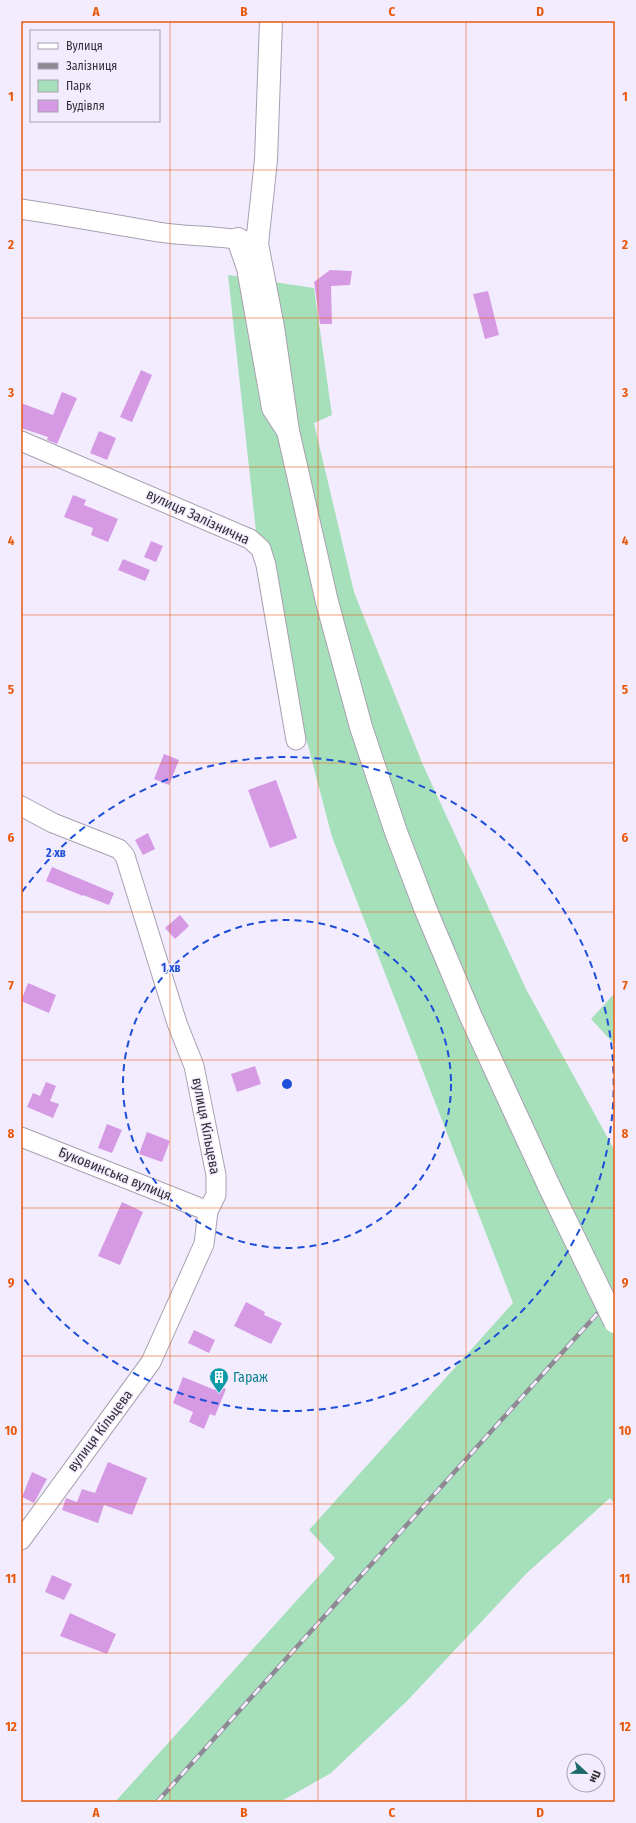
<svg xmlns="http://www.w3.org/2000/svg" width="636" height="1823" font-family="'Fira Sans Condensed',sans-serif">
<rect width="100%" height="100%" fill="#f3ecfe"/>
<!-- green -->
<g fill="#a6e0bb">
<path d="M 228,275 L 314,288 L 332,415 L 314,423 L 354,592 L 423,765 L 526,989 L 615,1151 L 615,1505 L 610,1498 L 527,1573 L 407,1701 L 331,1773 L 280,1802 L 115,1802 L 335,1558 L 309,1530 L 513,1303 L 332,837 L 259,559 Z"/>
<path d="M 615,993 L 615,1045 L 591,1019 Z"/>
</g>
<!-- building -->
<g fill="#d69ae4">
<path d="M 330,270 L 352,271 L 350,285 L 331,286 L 332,324 L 320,324 L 314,282 Z"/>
<path d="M 488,291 L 499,335 L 485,339 L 473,294 Z"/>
<path d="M 141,370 L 152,375 L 132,422 L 120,417 Z"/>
<path d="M 62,392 L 77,398 L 57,444 L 47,440 L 48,437 L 21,428 L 21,403 L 53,415 Z"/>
<path d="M 99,431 L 116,438 L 107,460 L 90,453 Z"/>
<path d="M 73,495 L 86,500 L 84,505 L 118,519 L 108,542 L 91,535 L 93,528 L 64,517 Z"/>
<path d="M 151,541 L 163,546 L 156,562 L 144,557 Z"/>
<path d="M 123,559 L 150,570 L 145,581 L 118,570 Z"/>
<path d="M 164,754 L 179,760 L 169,785 L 154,779 Z"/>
<path d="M 276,780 L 297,838 L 270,848 L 248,790 Z"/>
<path d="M 148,833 L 155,849 L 143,855 L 135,840 Z"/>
<path d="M 52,867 L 114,893 L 109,905 L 83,895 L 83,896 L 46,881 Z"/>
<path d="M 180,915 L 189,926 L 175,939 L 165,928 Z"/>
<path d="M 28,983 L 56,995 L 49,1013 L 21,1001 Z"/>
<path d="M 255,1066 L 261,1084 L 237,1092 L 231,1074 Z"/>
<path d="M 46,1082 L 56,1086 L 50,1101 L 59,1104 L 53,1118 L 27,1107 L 33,1093 L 40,1096 Z"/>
<path d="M 107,1124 L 122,1130 L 112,1153 L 98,1148 Z"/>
<path d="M 147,1132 L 170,1141 L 162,1162 L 139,1154 Z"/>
<path d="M 122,1202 L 143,1212 L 120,1265 L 98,1256 Z"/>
<path d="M 246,1302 L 265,1312 L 264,1315 L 282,1323 L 271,1344 L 234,1326 Z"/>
<path d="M 194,1330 L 215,1340 L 209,1353 L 188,1343 Z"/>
<path d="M 183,1377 L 215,1390 L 217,1385 L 226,1389 L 215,1416 L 210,1414 L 204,1429 L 189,1422 L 193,1412 L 173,1403 Z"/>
<path d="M 108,1462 L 147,1478 L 132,1515 L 104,1505 L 98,1523 L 62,1510 L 66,1498 L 77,1502 L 82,1489 L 95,1493 Z"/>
<path d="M 32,1472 L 47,1479 L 34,1503 L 22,1497 Z"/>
<path d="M 52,1575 L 72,1584 L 64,1600 L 45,1592 Z"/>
<path d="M 70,1613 L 116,1634 L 107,1654 L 60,1636 Z"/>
</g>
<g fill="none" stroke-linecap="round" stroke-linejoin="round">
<!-- minor casing -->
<g stroke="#a7a0b0" stroke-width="21">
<g id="minor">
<path d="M 21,209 C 67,216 112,224 158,232 C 189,237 221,235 252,242"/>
<path d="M 21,441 L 250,539 L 261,549 L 266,565 L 296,740"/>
<path d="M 21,806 L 53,823 L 119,849 L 125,856 L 177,1023 L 194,1066 L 216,1175 L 216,1195 L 208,1211 L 204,1244 L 151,1362 L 21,1540"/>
<path d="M 21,1137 L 208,1211"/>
</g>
</g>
<!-- major casing -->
<g stroke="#a7a0b0" stroke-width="24">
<path id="major" d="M 238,239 L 248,268 L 273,408 L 288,431"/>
</g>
<!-- highway casing -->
<g stroke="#a7a0b0" stroke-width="24">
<path id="highway" d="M 271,21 L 266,160 L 257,244 L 273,327 L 288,431 L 327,602 L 361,727 L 396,832 L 425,908 L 471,1017 L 549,1186"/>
</g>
<!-- minor -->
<use href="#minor" stroke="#fff" stroke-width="19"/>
<!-- major -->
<use href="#major" stroke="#fff" stroke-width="22"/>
<!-- highway -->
<use href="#highway" stroke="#fff" stroke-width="22"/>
<!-- rail casing -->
<g stroke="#8e8995" stroke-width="4.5">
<path id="rail" d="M 157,1802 L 615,1294"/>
</g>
<!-- rail -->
<use href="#rail" stroke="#f3ecfe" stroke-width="3" stroke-dasharray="9" stroke-linecap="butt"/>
<!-- highway-bridge casing -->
<g stroke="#a7a0b0" stroke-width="24" stroke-linecap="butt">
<path id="highway-bridge" d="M 549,1186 L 615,1322"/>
</g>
<!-- highway-bridge -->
<use href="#highway-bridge" stroke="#fff" stroke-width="22"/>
</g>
<!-- grid -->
<path fill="none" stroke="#e8590c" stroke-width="1" stroke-opacity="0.55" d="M 170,21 L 170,1802M 318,21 L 318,1802M 466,21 L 466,1802M 21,170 L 615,170M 21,318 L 615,318M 21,467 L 615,467M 21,615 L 615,615M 21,763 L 615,763M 21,912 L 615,912M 21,1060 L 615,1060M 21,1208 L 615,1208M 21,1356 L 615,1356M 21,1504 L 615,1504M 21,1653 L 615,1653"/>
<!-- distance rings -->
<g fill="none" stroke="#1d4ed8" stroke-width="2" stroke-dasharray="7 5">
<circle cx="287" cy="1084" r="164"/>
<path d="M22 892A327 327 0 1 1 22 1276"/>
</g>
<!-- icons -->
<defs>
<g id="building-pin" transform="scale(1)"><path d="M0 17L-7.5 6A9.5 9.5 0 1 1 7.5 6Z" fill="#0f9aa8" stroke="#f3ecfe"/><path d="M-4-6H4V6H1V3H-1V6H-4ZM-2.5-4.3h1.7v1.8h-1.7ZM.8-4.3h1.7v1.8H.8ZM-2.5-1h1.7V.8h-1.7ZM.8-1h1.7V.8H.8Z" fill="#fff"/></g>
</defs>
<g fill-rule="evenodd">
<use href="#building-pin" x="219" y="1377"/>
</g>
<g text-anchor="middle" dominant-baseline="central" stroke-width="3" stroke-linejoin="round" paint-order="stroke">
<!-- street labels -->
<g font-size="14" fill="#322f36" stroke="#f3ecfe">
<text transform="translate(198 517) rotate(25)">вулиця Залізнична</text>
<text transform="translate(206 1126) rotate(79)">вулиця Кільцева</text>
<text transform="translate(115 1174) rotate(22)">Буковинська вулиця</text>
<text transform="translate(100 1431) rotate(-53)">вулиця Кільцева</text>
</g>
<!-- culture labels -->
<g font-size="14" fill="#0d838f" stroke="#f3ecfe" text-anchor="start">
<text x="233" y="1377">Гараж</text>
</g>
</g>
<circle cx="287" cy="1084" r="6" fill="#1d4ed8" stroke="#f3ecfe" stroke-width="2"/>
<g font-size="12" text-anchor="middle" font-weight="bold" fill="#1d4ed8" stroke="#f3ecfe" stroke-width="3" stroke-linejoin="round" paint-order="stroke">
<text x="56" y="857">2 хв</text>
<text x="171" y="972">1 хв</text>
</g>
<!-- border -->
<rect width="636" height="1823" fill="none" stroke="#f3ecfe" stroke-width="44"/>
<!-- legend -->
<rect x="30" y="30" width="130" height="92" fill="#f3ecfe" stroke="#a6a0ae"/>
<rect x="38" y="43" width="20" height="6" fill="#ffffff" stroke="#a6a0ae"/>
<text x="66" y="50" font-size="12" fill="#322f36">Вулиця</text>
<rect x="38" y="63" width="20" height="6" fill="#8e8995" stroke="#a6a0ae"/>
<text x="66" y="70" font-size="12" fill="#322f36">Залізниця</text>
<rect x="38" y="80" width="20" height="12" fill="#a6e0bb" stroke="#a6a0ae"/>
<text x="66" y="90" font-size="12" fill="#322f36">Парк</text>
<rect x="38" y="100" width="20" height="12" fill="#d69ae4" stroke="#a6a0ae"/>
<text x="66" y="110" font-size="12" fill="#322f36">Будівля</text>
<!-- north arrow -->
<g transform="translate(586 1773) rotate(112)"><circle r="19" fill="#f3ecfe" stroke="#a6a0ae"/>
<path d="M0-3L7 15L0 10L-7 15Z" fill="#1c696a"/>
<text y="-6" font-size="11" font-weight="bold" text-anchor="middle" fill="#322f36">Пн</text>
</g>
<rect x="22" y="22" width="592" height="1779" fill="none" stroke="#e8590c" stroke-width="1.5"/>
<g font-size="13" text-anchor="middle" font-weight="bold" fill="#e8590c">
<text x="96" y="16">A</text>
<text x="244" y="16">B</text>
<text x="392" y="16">C</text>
<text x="540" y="16">D</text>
<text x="11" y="101">1</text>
<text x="625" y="101">1</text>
<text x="11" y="249">2</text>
<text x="625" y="249">2</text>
<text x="11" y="397">3</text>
<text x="625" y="397">3</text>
<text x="11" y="545">4</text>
<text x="625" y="545">4</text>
<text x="11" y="694">5</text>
<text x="625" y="694">5</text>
<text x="11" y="842">6</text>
<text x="625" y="842">6</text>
<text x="11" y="990">7</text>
<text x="625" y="990">7</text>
<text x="11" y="1138">8</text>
<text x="625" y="1138">8</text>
<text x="11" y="1287">9</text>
<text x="625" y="1287">9</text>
<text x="11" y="1435">10</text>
<text x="625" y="1435">10</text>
<text x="11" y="1583">11</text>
<text x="625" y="1583">11</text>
<text x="11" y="1731">12</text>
<text x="625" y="1731">12</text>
<text x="96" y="1817">A</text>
<text x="244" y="1817">B</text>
<text x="392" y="1817">C</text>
<text x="540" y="1817">D</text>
</g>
</svg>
